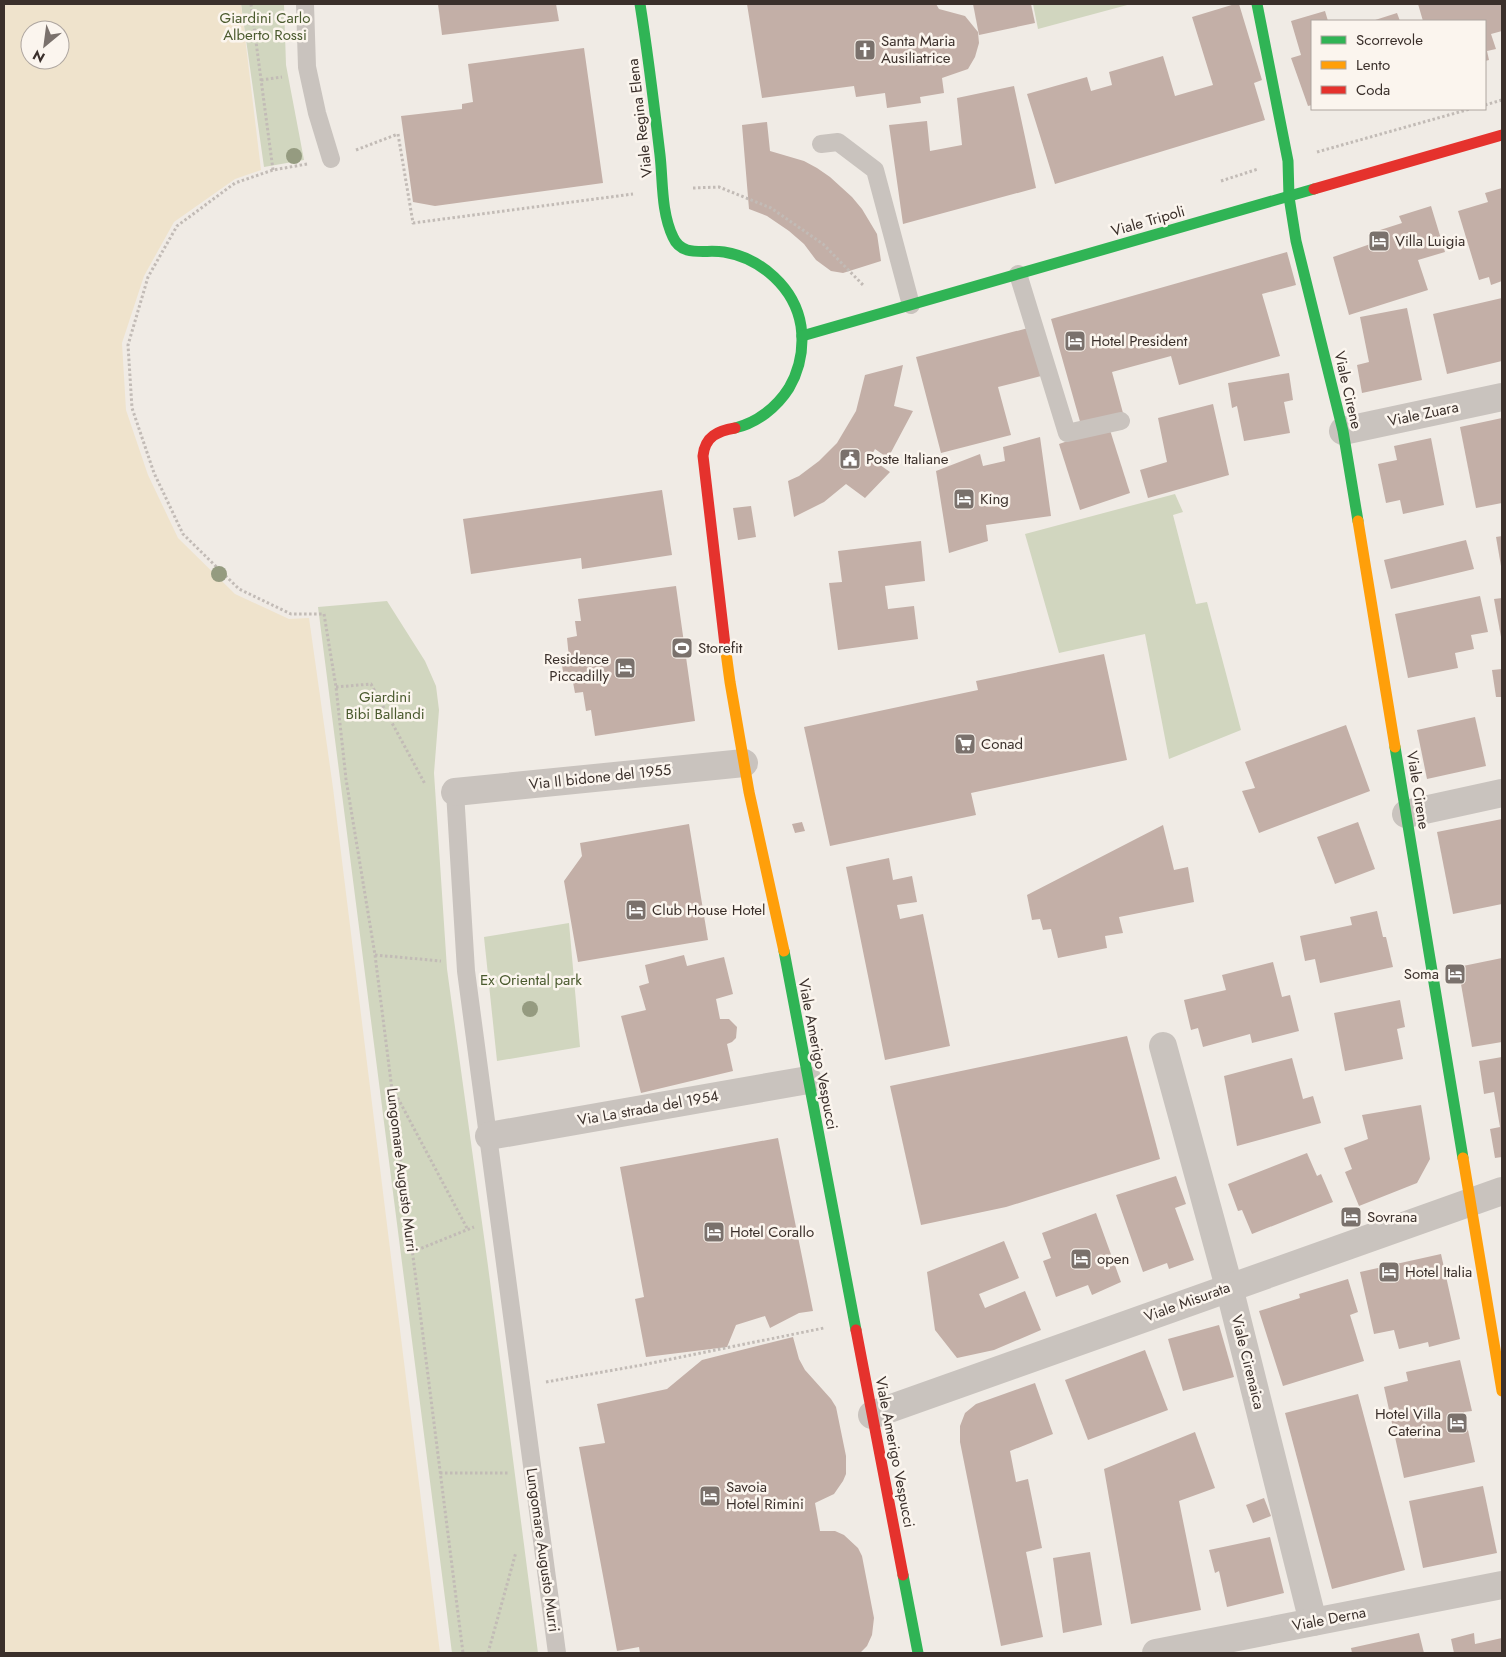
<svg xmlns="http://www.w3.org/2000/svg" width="1506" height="1657" font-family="Jost,sans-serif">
<rect width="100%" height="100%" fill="#f0ebe5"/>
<!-- green -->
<g fill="#d1d6bf">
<path d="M 241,4 L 284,4 L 286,65 L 304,160 L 264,167 Z"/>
<path d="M 1033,4 L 1131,4 L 1038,29 Z"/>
<path d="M 1175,494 L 1183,512 L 1173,515 L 1196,604 L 1207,602 L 1241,730 L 1169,759 L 1145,634 L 1059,653 L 1025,534 Z"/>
<path d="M 387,601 L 425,661 L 436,686 L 439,710 L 434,773 L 447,969 L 488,1266 L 538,1653 L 452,1653 L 318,607 Z"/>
<path d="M 569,923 L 580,1047 L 497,1061 L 484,937 Z"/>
</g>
<!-- sand -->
<path fill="#efe3cc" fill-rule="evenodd" d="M 4,4 L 241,4 L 261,170 L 235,179 L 174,222 L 144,276 L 122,343 L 126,410 L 148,475 L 178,538 L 235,594 L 289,619 L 309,618 L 333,788 L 440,1653 L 4,1653 ZM 30,30 L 60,30 L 60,60 L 30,60 Z"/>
<!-- building -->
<g fill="#c3afa7">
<path d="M 438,4 L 556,4 L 559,21 L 442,35 Z"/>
<path d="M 747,4 L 936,4 L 939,9 L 965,16 L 978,32 L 979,43 L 975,57 L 968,69 L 942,78 L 944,93 L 920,97 L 921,103 L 887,108 L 885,93 L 856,97 L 854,86 L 762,98 Z"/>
<path d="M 973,4 L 1031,4 L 1035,23 L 979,35 Z"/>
<path d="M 1235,4 L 1239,4 L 1262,80 L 1254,83 L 1265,120 L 1055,184 L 1027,94 L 1087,77 L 1091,91 L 1112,85 L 1109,72 L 1163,56 L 1175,96 L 1213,85 L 1192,17 Z"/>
<path d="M 1418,4 L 1502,4 L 1502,31 L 1491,34 L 1496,49 L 1487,51 L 1489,60 L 1485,61 L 1485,21 L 1423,21 Z"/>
<path d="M 1325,11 L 1328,21 L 1312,21 L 1312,105 L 1308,106 L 1291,58 L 1301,55 L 1291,21 Z"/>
<path d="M 1397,13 L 1400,21 L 1372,21 Z"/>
<path d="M 584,48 L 603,183 L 435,206 L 413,202 L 401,116 L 462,109 L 462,104 L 473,102 L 468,64 Z"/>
<path d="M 1014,86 L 1036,188 L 903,224 L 889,125 L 927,121 L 930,151 L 962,145 L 957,98 Z"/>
<path d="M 767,122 L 770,151 L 804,161 L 817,168 L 830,177 L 852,197 L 862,209 L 877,234 L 881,261 L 843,273 L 831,271 L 816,260 L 804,244 L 789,231 L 767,216 L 749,209 L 742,125 Z"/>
<path d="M 1502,188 L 1502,281 L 1491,285 L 1489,277 L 1479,280 L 1458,211 L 1488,202 L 1485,193 Z"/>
<path d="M 1431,206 L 1445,252 L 1418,260 L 1428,290 L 1349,315 L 1333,257 L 1379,241 L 1377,231 L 1402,223 L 1399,216 Z"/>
<path d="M 1287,252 L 1296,285 L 1262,294 L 1280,356 L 1179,385 L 1171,356 L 1112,372 L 1123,413 L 1081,425 L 1051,319 Z"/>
<path d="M 1502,298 L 1502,361 L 1447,374 L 1433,314 Z"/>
<path d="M 1407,308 L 1422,380 L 1362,393 L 1357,365 L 1369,362 L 1360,317 Z"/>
<path d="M 1032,327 L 1045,375 L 998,387 L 1011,435 L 941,453 L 916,357 Z"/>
<path d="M 903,365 L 894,406 L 913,411 L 888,458 L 875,449 L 870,458 L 890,472 L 865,498 L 846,484 L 824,502 L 794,517 L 788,481 L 799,476 L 819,461 L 837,443 L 856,411 L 865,375 Z"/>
<path d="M 1289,373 L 1293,400 L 1284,402 L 1290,433 L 1244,441 L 1237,406 L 1232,408 L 1228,383 Z"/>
<path d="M 1213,404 L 1229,475 L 1148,498 L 1140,470 L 1167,462 L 1158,418 Z"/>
<path d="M 1502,418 L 1502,503 L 1476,508 L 1460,427 Z"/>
<path d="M 1109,427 L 1130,493 L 1080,510 L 1059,444 Z"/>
<path d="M 1040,437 L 1051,516 L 986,525 L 988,541 L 949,553 L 936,471 L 980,454 L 983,466 L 1005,461 L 1003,447 Z"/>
<path d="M 1431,438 L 1444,505 L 1403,514 L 1400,500 L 1386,503 L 1378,464 L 1397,460 L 1394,446 Z"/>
<path d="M 662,490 L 672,555 L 582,569 L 581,558 L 471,574 L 463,519 Z"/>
<path d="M 751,506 L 756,537 L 738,540 L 733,508 Z"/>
<path d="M 1502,536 L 1502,566 L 1501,566 L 1496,537 Z"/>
<path d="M 1466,540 L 1474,569 L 1391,589 L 1384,560 Z"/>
<path d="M 921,541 L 925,581 L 885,586 L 888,609 L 914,606 L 918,639 L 838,650 L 829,583 L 842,582 L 838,551 Z"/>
<path d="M 676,586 L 695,721 L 595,736 L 591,710 L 586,711 L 583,692 L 575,693 L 572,677 L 564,678 L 561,659 L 569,658 L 567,638 L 577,636 L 575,621 L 581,621 L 578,599 Z"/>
<path d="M 1480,596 L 1488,632 L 1471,635 L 1474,649 L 1455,653 L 1458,668 L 1408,678 L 1395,614 Z"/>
<path d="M 1502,598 L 1502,637 L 1501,637 L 1494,599 Z"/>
<path d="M 1104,654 L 1127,760 L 971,793 L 976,815 L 830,846 L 804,727 L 978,690 L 976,681 Z"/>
<path d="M 1502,669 L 1502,697 L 1496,697 L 1492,670 Z"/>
<path d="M 1475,717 L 1486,766 L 1427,779 L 1417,730 Z"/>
<path d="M 1346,725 L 1370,791 L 1259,833 L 1242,791 L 1255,788 L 1245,762 Z"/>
<path d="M 1502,819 L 1502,904 L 1453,914 L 1437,832 Z"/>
<path d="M 802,822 L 805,831 L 795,833 L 792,824 Z"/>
<path d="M 1358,822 L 1375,869 L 1335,884 L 1317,837 Z"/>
<path d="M 689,824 L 708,940 L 578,962 L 564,881 L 582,856 L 580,843 Z"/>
<path d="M 1163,825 L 1174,870 L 1188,867 L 1194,902 L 1119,917 L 1123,933 L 1105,936 L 1107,948 L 1058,958 L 1051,929 L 1043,930 L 1040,919 L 1032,920 L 1027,895 Z"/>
<path d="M 889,858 L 893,880 L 912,876 L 917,902 L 897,905 L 900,919 L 923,914 L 950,1046 L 885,1060 L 846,867 Z"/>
<path d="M 1377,911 L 1383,937 L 1386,937 L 1393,967 L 1320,983 L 1315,959 L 1305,961 L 1300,936 L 1352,925 L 1350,917 Z"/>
<path d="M 684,955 L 687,966 L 724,957 L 733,994 L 716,999 L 720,1019 L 729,1019 L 737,1027 L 736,1038 L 732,1042 L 727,1044 L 733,1071 L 641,1093 L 621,1016 L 646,1010 L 639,986 L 649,983 L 645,965 Z"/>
<path d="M 1502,958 L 1502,1042 L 1472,1047 L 1458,967 Z"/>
<path d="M 1273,962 L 1282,997 L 1290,995 L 1299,1031 L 1252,1043 L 1250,1034 L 1203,1047 L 1198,1028 L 1191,1030 L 1184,1000 L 1226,990 L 1222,975 Z"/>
<path d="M 1400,1000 L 1405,1027 L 1397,1029 L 1403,1059 L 1345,1071 L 1334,1013 Z"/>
<path d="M 1127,1036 L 1160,1159 L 1006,1207 L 921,1225 L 890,1086 Z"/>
<path d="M 1502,1057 L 1502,1157 L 1495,1158 L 1490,1129 L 1500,1127 L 1494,1092 L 1484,1094 L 1479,1061 Z"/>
<path d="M 1292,1058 L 1303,1099 L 1313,1096 L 1321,1123 L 1237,1146 L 1224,1076 Z"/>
<path d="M 1421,1105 L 1430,1159 L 1417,1183 L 1359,1206 L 1345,1172 L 1352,1169 L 1344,1148 L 1368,1139 L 1362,1115 Z"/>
<path d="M 778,1138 L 813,1311 L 799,1313 L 770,1328 L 765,1316 L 736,1325 L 727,1347 L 646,1357 L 635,1299 L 644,1297 L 620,1167 Z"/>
<path d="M 1307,1153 L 1317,1176 L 1321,1174 L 1333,1202 L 1252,1234 L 1242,1210 L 1238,1211 L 1228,1184 Z"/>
<path d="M 1176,1176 L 1186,1204 L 1175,1208 L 1194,1260 L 1169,1269 L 1167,1263 L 1143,1272 L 1116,1195 Z"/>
<path d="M 1096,1213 L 1121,1282 L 1092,1295 L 1088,1285 L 1056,1297 L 1043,1261 L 1051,1258 L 1042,1233 Z"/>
<path d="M 1004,1241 L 1019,1278 L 979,1294 L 985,1308 L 1025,1291 L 1041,1330 L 994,1350 L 957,1358 L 935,1330 L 927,1272 Z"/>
<path d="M 1441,1254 L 1460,1339 L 1429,1347 L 1428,1342 L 1399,1349 L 1394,1330 L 1374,1334 L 1360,1272 Z"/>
<path d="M 1348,1279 L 1358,1312 L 1350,1315 L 1364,1361 L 1283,1386 L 1259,1311 L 1300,1298 L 1299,1294 Z"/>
<path d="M 1219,1325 L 1234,1377 L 1183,1391 L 1168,1339 Z"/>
<path d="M 793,1337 L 799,1359 L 805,1370 L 831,1399 L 836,1407 L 846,1456 L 846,1474 L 843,1481 L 834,1494 L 815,1503 L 820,1531 L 835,1531 L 844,1535 L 858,1548 L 862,1556 L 874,1618 L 872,1635 L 867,1646 L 860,1653 L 640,1653 L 639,1647 L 617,1651 L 579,1447 L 605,1443 L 597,1404 L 667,1389 L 702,1360 Z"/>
<path d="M 1145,1350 L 1168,1410 L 1088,1440 L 1065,1380 Z"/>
<path d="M 1460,1360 L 1472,1411 L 1464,1412 L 1475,1462 L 1404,1478 L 1384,1387 L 1408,1381 L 1406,1372 Z"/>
<path d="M 1035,1383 L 1053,1434 L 1010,1451 L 1016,1482 L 1028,1479 L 1042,1548 L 1026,1552 L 1043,1637 L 1001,1646 L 960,1442 L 960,1426 L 965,1413 L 976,1404 Z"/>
<path d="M 1358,1394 L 1405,1570 L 1332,1589 L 1285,1413 Z"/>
<path d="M 1195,1432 L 1215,1488 L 1179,1501 L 1201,1610 L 1131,1624 L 1104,1469 Z"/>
<path d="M 1483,1486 L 1497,1553 L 1423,1568 L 1409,1501 Z"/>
<path d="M 1264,1498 L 1271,1516 L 1253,1523 L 1246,1505 Z"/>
<path d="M 1270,1537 L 1284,1593 L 1227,1607 L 1219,1571 L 1215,1573 L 1209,1550 Z"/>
<path d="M 1090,1552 L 1102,1625 L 1063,1633 L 1053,1558 Z"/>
<path d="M 1419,1633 L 1424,1653 L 1352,1653 L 1351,1648 Z"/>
<path d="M 1474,1633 L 1475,1644 L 1502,1638 L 1502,1653 L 1454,1653 L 1451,1639 Z"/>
</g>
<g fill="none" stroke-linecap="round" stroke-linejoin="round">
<!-- path -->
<g stroke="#c2bbb6" stroke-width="3" stroke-dasharray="2.5 2.5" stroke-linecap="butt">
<path d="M 251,4 L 273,170"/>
<path d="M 261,80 L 282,77"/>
<path d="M 1485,105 L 1502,100"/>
<path d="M 356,150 L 398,134 L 413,223 L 633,194"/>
<path d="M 1317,152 L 1470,109"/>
<path d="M 307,164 L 273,170 L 235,183 L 177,226 L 148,277 L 128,345 L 132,408 L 154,473 L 183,534 L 239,589 L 291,614 L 324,614 L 336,687 L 346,779 L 375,955 L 463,1653"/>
<path d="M 1221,181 L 1258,169"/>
<path d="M 693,188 L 719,187 L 771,208 L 823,244 L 864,286"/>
<path d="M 336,687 L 371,684 L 425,784"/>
<path d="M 375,955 L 441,961"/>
<path d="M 393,1089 L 468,1230"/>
<path d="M 412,1252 L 474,1227"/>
<path d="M 546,1382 L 642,1365 L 824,1328"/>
<path d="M 440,1473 L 508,1473"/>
<path d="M 488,1653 L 516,1552"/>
</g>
<!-- lane -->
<g stroke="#c9c3be" stroke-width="18">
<path d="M 305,4 L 307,67 L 317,113 L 331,159"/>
<path d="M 821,144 L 838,142 L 875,170 L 911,305"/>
<path d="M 1018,274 L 1067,433 L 1121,421"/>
<path d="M 455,792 L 466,971 L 557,1653"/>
</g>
<!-- street -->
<g stroke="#c9c3be" stroke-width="28">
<path d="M 1343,431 L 1502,397"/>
<path d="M 455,792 L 744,763"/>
<path d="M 1406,814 L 1502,793"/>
<path d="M 1163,1046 L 1229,1287 L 1313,1622"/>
<path d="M 489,1136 L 808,1080"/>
<path d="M 872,1415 L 1502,1191"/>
<path d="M 1156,1653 L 1502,1585"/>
</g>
<!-- fast -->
<g stroke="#30b455" stroke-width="11">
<path d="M 640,4 C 648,54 654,104 660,155 C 663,181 661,212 673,237 C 682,258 705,249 724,252 C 761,258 795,288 801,326 C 804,348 800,369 789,388 C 777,407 757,423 735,428"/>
<path d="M 1257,4 L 1288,161 L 1289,197 L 1296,241 L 1343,431 L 1358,521"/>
<path d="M 802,336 L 1314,189"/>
<path d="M 1395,747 L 1463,1158"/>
<path d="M 784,951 L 856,1330"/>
<path d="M 903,1575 L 918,1653"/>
</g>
<!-- slow -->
<g stroke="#ff9f0a" stroke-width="11">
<path d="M 1358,521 L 1395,747"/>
<path d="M 725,645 L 730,682 L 749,792 L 784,951"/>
<path d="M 1463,1158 L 1502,1391"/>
</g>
<!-- jam -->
<g stroke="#e5322d" stroke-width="11">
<path d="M 1314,189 L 1502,135"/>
<path d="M 725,645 L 703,456 C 705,436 718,431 735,428"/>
<path d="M 856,1330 L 903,1575"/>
</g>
</g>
<!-- trees -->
<g fill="#959b80">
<circle cx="294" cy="156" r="8"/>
<circle cx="219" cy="574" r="8"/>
<circle cx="530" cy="1009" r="8"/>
</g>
<!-- icons -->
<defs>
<g id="church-square" transform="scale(1.125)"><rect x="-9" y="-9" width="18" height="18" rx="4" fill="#7a716c" stroke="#fbf5ee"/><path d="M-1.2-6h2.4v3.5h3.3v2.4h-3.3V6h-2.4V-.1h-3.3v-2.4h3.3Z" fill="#fff"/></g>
<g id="hotel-square" transform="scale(1.125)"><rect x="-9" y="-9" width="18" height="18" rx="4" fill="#7a716c" stroke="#fbf5ee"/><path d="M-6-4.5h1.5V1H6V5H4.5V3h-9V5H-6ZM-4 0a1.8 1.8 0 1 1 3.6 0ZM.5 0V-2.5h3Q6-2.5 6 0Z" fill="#fff"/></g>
<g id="civic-square" transform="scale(1.125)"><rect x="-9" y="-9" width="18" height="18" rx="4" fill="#7a716c" stroke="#fbf5ee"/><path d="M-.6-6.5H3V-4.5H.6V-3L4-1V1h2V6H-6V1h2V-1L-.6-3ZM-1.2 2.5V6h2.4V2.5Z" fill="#fff"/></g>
<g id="stadium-square" transform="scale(1.125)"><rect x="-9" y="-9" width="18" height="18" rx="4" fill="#7a716c" stroke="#fbf5ee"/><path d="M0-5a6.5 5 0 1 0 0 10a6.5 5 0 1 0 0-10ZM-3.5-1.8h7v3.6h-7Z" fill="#fff"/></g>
<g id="supermarket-square" transform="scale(1.125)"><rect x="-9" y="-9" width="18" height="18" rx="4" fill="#7a716c" stroke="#fbf5ee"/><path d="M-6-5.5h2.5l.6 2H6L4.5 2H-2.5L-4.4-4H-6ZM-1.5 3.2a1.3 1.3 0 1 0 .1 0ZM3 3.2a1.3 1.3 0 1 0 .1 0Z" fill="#fff"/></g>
</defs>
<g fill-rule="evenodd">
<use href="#church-square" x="865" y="50"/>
<use href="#hotel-square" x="1379" y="241"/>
<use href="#hotel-square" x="1075" y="341"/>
<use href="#civic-square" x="850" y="459"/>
<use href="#hotel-square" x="964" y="499"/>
<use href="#stadium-square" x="682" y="648"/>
<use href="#hotel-square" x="625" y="668"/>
<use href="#supermarket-square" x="965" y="744"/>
<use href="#hotel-square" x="636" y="910"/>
<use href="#hotel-square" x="1455" y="974"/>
<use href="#hotel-square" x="1351" y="1217"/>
<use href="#hotel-square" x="714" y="1232"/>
<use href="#hotel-square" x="1081" y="1259"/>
<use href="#hotel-square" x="1389" y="1272"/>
<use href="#hotel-square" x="1457" y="1423"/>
<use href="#hotel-square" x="710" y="1496"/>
</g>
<g text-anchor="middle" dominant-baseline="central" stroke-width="5" stroke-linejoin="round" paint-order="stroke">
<!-- park labels -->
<g font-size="15" fill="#4a5a2e" stroke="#fbf5ee">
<text x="265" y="18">Giardini Carlo<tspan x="265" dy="17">Alberto Rossi</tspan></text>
<text x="385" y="697">Giardini<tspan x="385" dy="17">Bibi Ballandi</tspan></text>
<text x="531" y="980">Ex Oriental park</text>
</g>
<!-- poi labels -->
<g font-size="15" fill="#3b302b" stroke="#fbf5ee" text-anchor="start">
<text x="881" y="41">Santa Maria<tspan x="881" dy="17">Ausiliatrice</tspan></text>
<text x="1395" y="241">Villa Luigia</text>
<text x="1091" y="341">Hotel President</text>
<text x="866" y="459">Poste Italiane</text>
<text x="980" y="499">King</text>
<text x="698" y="648">Storefit</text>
<text x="609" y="659" text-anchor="end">Residence<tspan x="609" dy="17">Piccadilly</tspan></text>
<text x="981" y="744">Conad</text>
<text x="652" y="910">Club House Hotel</text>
<text x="1439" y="974" text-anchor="end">Soma</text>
<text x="1367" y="1217">Sovrana</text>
<text x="730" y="1232">Hotel Corallo</text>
<text x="1097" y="1259">open</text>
<text x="1405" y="1272">Hotel Italia</text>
<text x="1441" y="1414" text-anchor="end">Hotel Villa<tspan x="1441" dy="17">Caterina</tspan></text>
<text x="726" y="1487">Savoia<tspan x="726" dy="17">Hotel Rimini</tspan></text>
</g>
<!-- street labels -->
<g font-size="15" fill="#3b302b" stroke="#fbf5ee">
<text transform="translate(640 118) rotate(-97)">Viale Regina Elena</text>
<text transform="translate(1148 221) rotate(-16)">Viale Tripoli</text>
<text transform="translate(1348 390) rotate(77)">Viale Cirene</text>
<text transform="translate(1423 414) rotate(-12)">Viale Zuara</text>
<text transform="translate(600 777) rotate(-6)">Via Il bidone del 1955</text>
<text transform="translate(1418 790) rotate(81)">Viale Cirene</text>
<text transform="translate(818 1054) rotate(79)">Viale Amerigo Vespucci</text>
<text transform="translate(648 1108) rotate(-10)">Via La strada del 1954</text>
<text transform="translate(402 1170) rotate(83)">Lungomare Augusto Murri</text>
<text transform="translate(1187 1302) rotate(-20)">Viale Misurata</text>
<text transform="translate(1248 1362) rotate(76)">Viale Cirenaica</text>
<text transform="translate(895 1452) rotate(79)">Viale Amerigo Vespucci</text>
<text transform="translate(543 1550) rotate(82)">Lungomare Augusto Murri</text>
<text transform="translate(1329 1619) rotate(-11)">Viale Derna</text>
</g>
</g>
<!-- border -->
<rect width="1506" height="1657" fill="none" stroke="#3b302b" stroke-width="10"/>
<!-- legend -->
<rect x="1311" y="20" width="175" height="90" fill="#fbf5ee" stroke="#aea6a0"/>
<rect x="1321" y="36" width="25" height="8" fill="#30b455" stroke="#aea6a0"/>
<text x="1356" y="45" font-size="15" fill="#3b302b">Scorrevole</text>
<rect x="1321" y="61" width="25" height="8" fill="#ff9f0a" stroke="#aea6a0"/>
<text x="1356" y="70" font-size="15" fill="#3b302b">Lento</text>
<rect x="1321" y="86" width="25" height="8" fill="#e5322d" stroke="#aea6a0"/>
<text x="1356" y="95" font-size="15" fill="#3b302b">Coda</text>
<!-- north arrow -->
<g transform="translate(45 45) rotate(209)"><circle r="24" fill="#fbf5ee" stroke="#aea6a0"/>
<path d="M0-4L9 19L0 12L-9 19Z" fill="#7a716c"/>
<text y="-8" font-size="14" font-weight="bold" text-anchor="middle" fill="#3b302b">N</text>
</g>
</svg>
